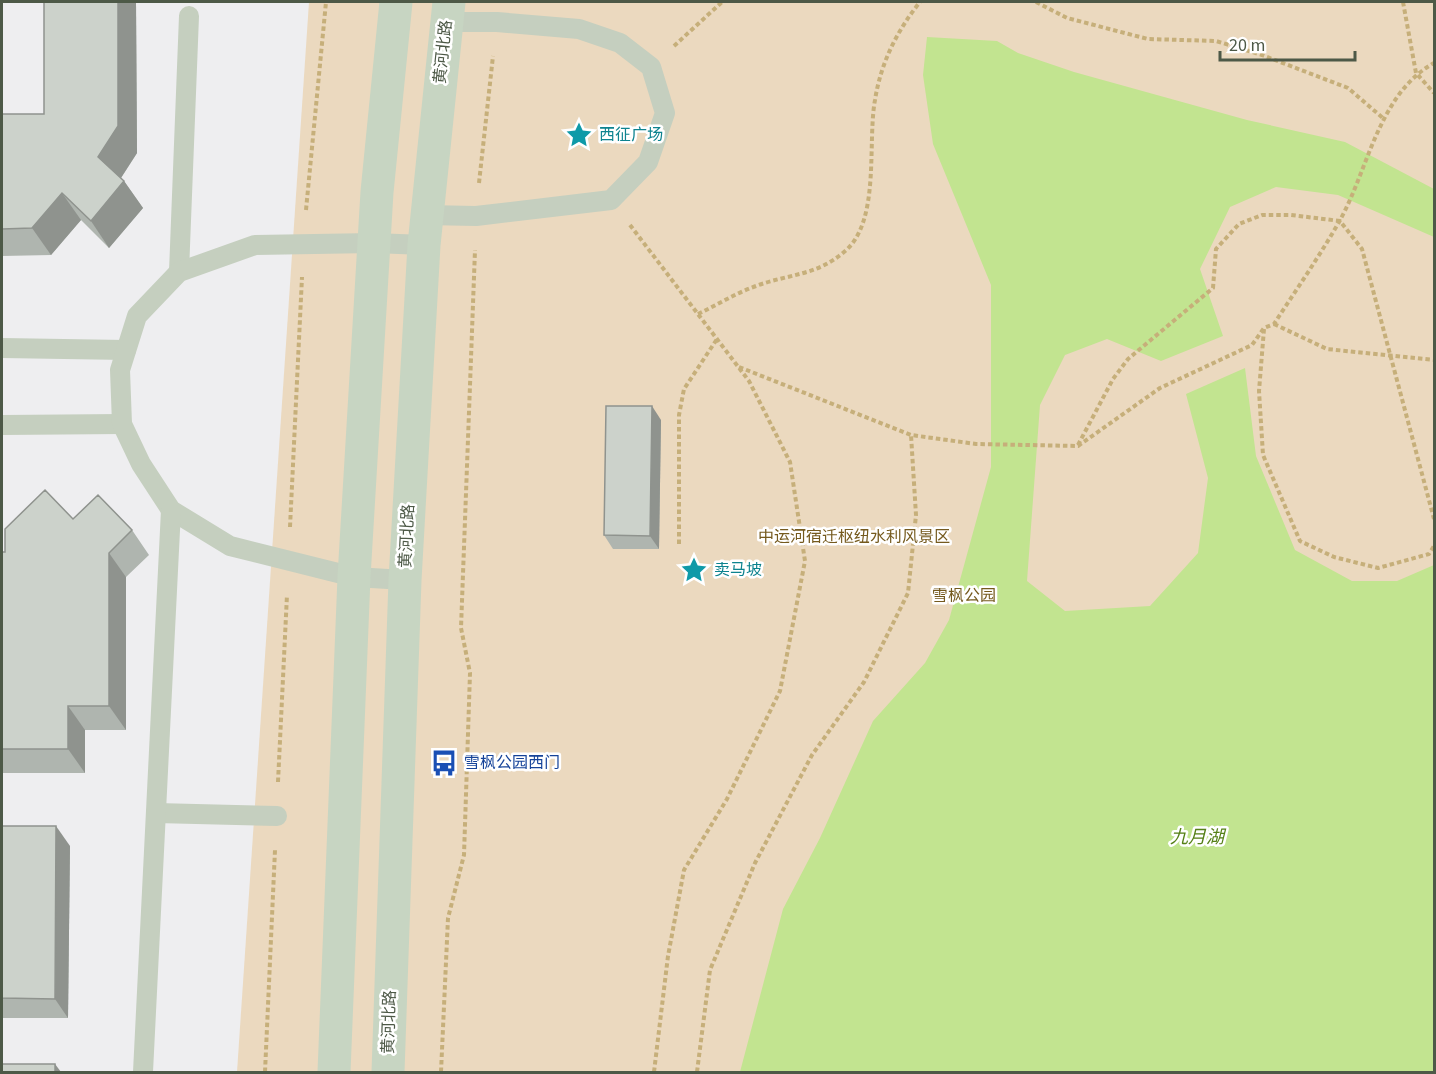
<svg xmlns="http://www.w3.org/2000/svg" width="1436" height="1074" font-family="'Source Sans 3','Noto Sans SC',sans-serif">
<rect width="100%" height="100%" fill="#eeeef0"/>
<!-- green -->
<path fill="#ebd9bf" d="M 309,2 L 1434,2 L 1434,1072 L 237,1072 Z"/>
<!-- water -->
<path fill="#c2e490" d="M 927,37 L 997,41 L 1018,53 L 1074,72 L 1247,120 L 1345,142 L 1434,189 L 1434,237 L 1338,195 L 1276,187 L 1230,207 L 1200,269 L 1223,336 L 1161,361 L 1107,339 L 1065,355 L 1040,405 L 1027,581 L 1065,611 L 1150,606 L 1198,553 L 1208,478 L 1186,394 L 1245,368 L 1256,456 L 1295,550 L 1352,581 L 1397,581 L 1434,565 L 1434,1072 L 740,1072 L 783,909 L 820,838 L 873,721 L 925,663 L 949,620 L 991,467 L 991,285 L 933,144 L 923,75 Z"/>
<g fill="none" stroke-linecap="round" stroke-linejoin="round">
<!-- path -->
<g stroke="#c6af7a" stroke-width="4" stroke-dasharray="4.5 3" stroke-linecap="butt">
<path d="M 1036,2 L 1067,18 L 1148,39 L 1216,41 L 1262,55 L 1348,88 L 1384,119"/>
<path d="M 1403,2 L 1416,73 L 1434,93"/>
<path d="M 674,46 L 722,2"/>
<path d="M 479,183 L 493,56"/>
<path d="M 306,210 L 326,2"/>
<path d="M 630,225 L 749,381 L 790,462 L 805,561 L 780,691 L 727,799 L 684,870 L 668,956 L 654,1072"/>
<path d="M 698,314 C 717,305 736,293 756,286 C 788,274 816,276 844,252 C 881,222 867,143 875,100 C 881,62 897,31 920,2"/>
<path d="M 1274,324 L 1327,349 L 1434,360"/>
<path d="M 1264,329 L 1259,391 L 1263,455 L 1300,541 L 1334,557 L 1378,568 L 1429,554 L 1434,546"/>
<path d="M 739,367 L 911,435 L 976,444 L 1078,446 L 1160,388 L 1252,345 L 1264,328 L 1274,324 C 1296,290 1319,257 1339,222 C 1368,171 1378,94 1434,63"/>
<path d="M 1078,445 L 1113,379 L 1128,359 L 1213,288 L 1216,249 L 1239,224 L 1262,215 L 1291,215 L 1340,221 L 1362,249 L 1434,519"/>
<path d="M 290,527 L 302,277"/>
<path d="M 679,544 L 679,415 L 684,389 L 717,339"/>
<path d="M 278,782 L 287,595"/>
<path d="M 265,1072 L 275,850"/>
<path d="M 441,1072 L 448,918 L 464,855 L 470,673 L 461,628 L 475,250"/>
<path d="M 697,1072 L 710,970 L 755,863 L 812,755 L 864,682 L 908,593 L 916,515 L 911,435"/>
</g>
<!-- lane -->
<g stroke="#c5cfbf" stroke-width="20">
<path d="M 426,215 L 476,216 L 611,200 L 648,162 L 665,113 L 651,67 L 620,43 L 579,29 L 497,22 L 446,22"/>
<path d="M 179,272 L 189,16"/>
<path d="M 2,348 L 126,350"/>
<path d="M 2,425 L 122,424"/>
<path d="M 405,580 L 354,577 L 230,546 L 171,510 L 141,464 L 122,424 L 120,370 L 137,316 L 179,272 L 255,245 L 374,243 L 424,245"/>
<path d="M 156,813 L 277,816"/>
<path d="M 143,1072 L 171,510"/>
</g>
<!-- secondary -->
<g stroke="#c7d5c2" stroke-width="33">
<path d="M 334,1072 L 354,577 L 377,192 L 396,2"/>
<path d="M 388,1072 L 405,580 L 424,245 L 449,2"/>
</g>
</g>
<!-- wall -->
<g fill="#afb5af">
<path d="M 44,2 L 136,2 L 137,153 L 121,178 L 124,181 L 143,208 L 109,248 L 81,220 L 51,255 L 2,256 L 2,114 L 44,114 Z"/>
<path d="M 661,420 L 659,549 L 613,549 L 604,535 Z"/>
<path d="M 73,519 L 132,530 L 149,555 L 126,577 L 126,730 L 85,730 L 85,773 L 3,773 L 2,770 L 2,552 L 5,552 Z"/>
<path d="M 2,826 L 70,846 L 68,1018 L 2,1018 Z"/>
</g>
<!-- shaded-wall -->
<g fill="#8f938e">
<path d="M 118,2 L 136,2 L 137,153 L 117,184 L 98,157 Z"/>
<path d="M 124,181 L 143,208 L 109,248 L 91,221 Z"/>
<path d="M 62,193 L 81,220 L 51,255 L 32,228 Z"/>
<path d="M 652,406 L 661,420 L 659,549 L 650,536 Z"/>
<path d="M 109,553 L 126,577 L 126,730 L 109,706 Z"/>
<path d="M 68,706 L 85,730 L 85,773 L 68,749 Z"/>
<path d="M 56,826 L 70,846 L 68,1018 L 55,999 Z"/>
<path d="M 55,1064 L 61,1072 L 55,1072 Z"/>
</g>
<!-- building -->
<g fill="#ccd2cb" stroke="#8f938e" stroke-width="1.5">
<path d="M 44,2 L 118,2 L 118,126 L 98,157 L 124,181 L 91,221 L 62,193 L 32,228 L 2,229 L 2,114 L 44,114 Z"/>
<path d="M 606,406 L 652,406 L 650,536 L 604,535 Z"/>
<path d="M 45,490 L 73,519 L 98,495 L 132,530 L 109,553 L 109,706 L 68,706 L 68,749 L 2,749 L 2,552 L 5,552 L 5,529 Z"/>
<path d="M 2,826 L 56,826 L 55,999 L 2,998 Z"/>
<rect x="2" y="1064" width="53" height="8"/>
</g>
<!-- icons -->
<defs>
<g id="sight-bare" transform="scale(2.07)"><path d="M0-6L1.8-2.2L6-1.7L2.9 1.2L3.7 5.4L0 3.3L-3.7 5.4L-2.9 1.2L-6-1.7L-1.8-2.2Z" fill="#0f9aa8" stroke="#fff" stroke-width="2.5" paint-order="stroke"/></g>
<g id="bus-bare" transform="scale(2.07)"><path d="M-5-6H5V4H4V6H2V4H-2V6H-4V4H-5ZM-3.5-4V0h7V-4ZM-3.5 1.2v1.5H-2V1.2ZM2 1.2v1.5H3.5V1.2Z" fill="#1a4fb4" stroke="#fff" stroke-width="2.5" paint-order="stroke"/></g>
</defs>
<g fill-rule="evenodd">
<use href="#sight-bare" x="579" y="135"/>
<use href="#sight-bare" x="694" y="570"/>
<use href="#bus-bare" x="444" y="763"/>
</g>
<g text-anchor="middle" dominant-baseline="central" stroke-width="5" stroke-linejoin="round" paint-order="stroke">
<!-- street labels -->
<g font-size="16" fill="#4d5947" stroke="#fff">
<text transform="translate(443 52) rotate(-84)">黄河北路</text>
<text transform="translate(407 536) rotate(-87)">黄河北路</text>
<text transform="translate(389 1022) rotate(-88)">黄河北路</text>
</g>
<!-- culture labels -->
<g font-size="16" fill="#0d838f" stroke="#fff" text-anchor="start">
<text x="599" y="135">西征广场</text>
<text x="714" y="570">卖马坡</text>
</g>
<!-- park labels -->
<g font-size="16" fill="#755a1e" stroke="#fff">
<text x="854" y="537">中运河宿迁枢纽水利风景区</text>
<text x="964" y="596">雪枫公园</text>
</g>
<!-- transit labels -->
<g font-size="16" fill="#164399" stroke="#fff" text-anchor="start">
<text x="464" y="763">雪枫公园西门</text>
</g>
<!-- water labels -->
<g font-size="18" font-style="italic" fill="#558017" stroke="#fff">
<text x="1197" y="837">九月湖</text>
</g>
</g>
<!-- border -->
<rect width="1436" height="1074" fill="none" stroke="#4d5947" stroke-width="6"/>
<!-- scale -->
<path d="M1220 51v9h135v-9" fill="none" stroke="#4d5947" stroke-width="3"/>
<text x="1229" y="51" font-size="18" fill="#4d5947" stroke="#ffffff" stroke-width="4.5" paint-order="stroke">20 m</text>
</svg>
